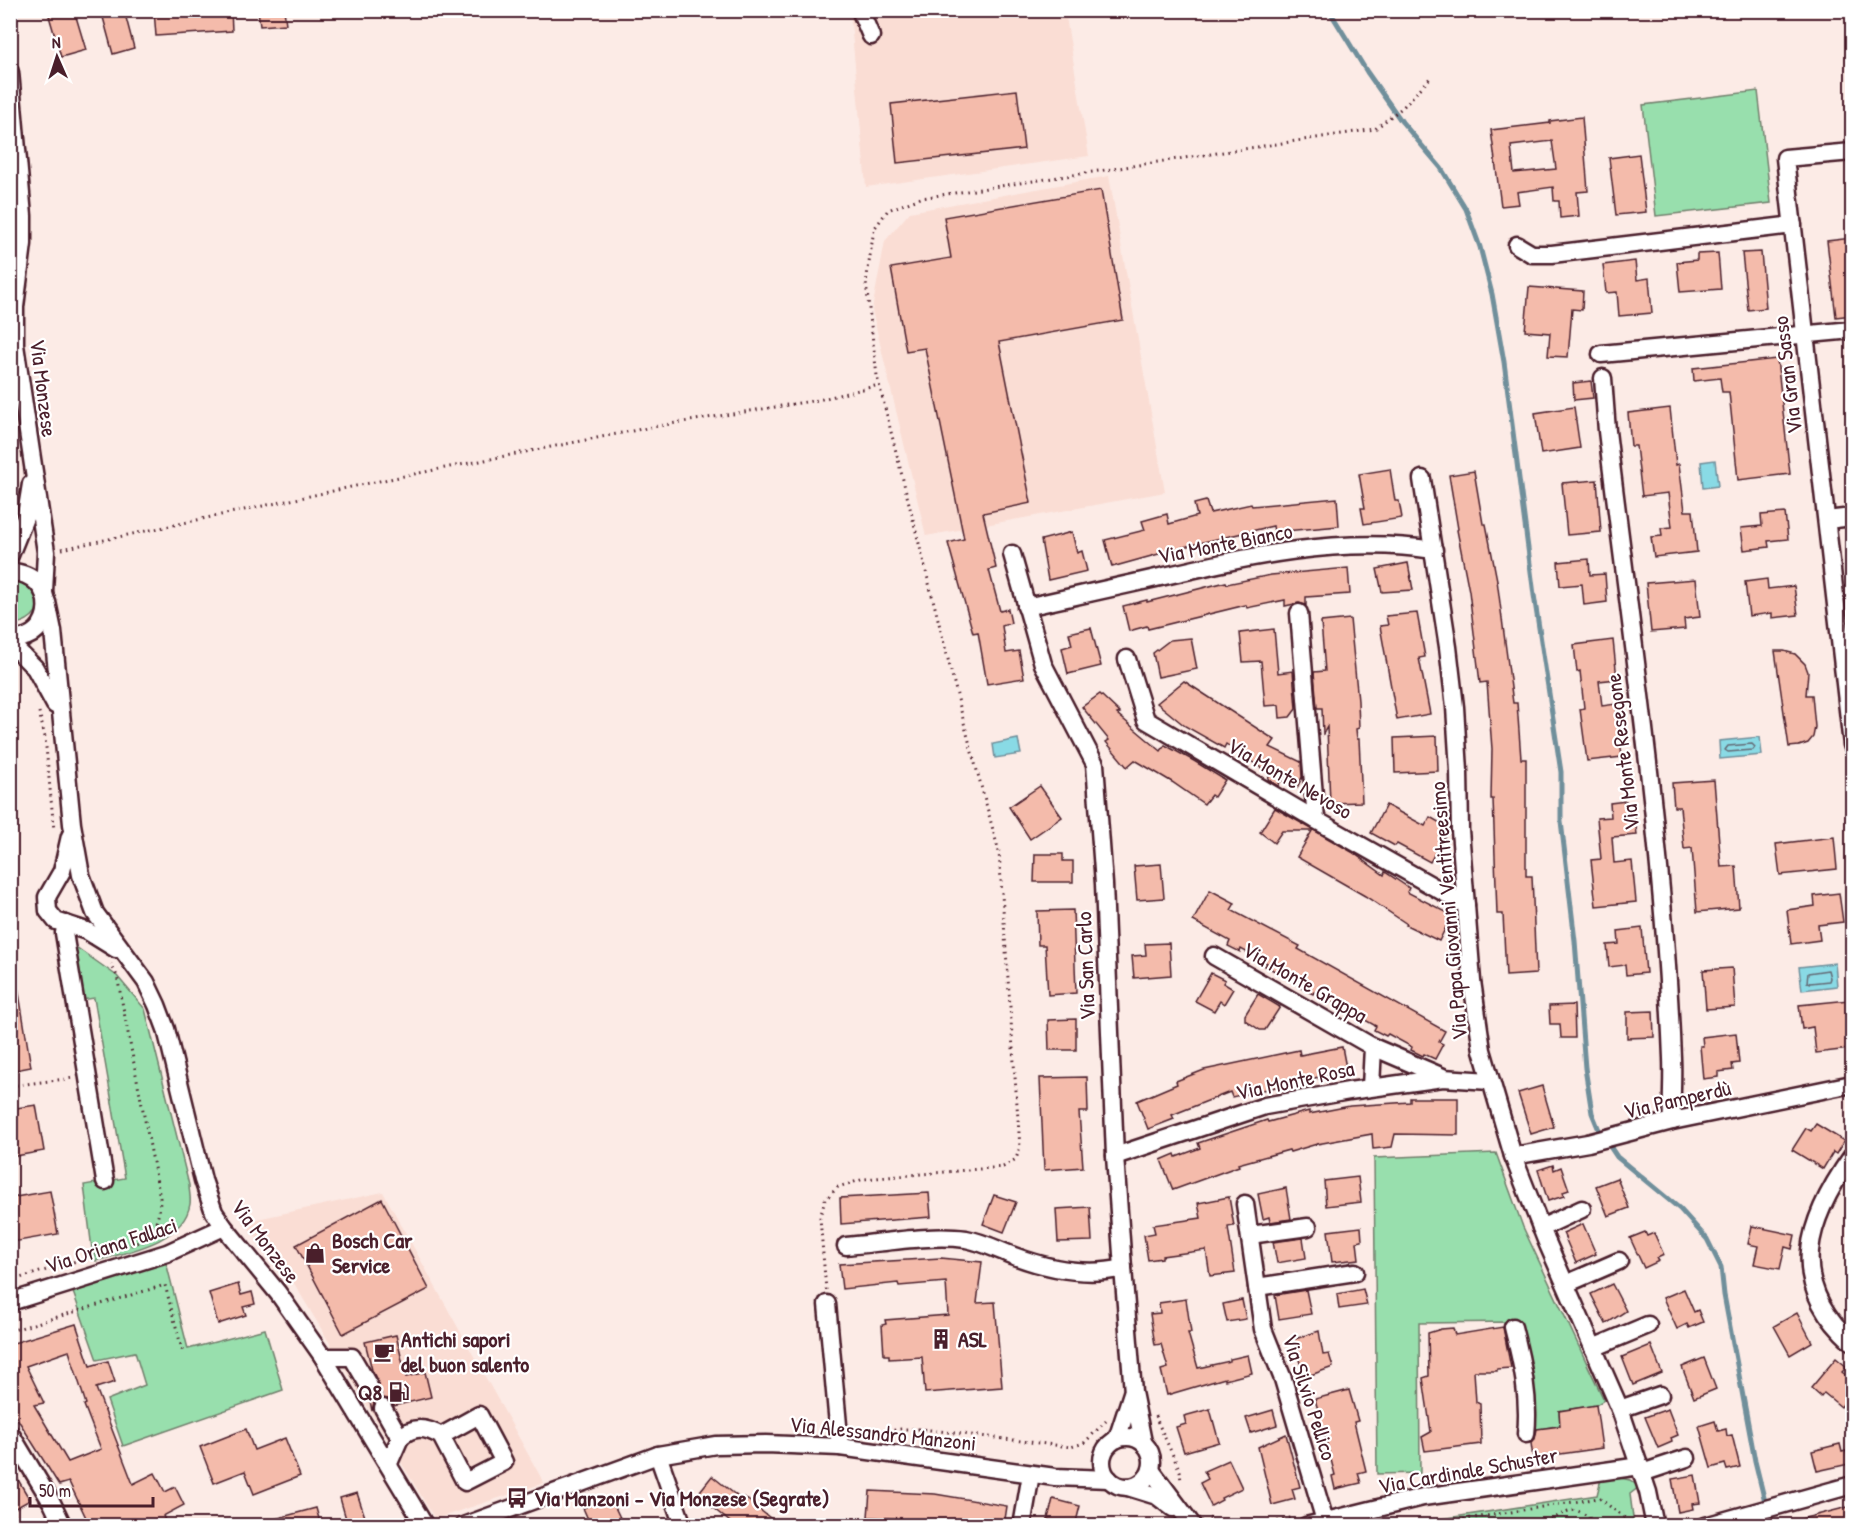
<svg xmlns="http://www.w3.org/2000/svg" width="1863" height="1536" font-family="'Patrick Hand',sans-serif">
<rect width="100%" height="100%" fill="#fcebe6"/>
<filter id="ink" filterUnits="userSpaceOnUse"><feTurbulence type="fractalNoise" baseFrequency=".0167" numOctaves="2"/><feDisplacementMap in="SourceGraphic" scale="12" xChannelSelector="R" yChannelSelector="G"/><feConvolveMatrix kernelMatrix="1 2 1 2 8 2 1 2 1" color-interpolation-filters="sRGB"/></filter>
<g filter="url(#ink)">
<!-- built -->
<g fill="#faddd4">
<path d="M 850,11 L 1065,11 L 1089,156 L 866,187 Z"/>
<path d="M 1109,176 L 1165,492 L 926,536 L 872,310 L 885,241 L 910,212 Z"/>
<path d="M 383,1192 L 544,1483 L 435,1519 L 286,1270 L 243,1222 Z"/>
</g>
<!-- green -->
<g fill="#98dfad" stroke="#717f6c" stroke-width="1.5">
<path d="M 1758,91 L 1771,203 L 1656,216 L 1643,105 Z"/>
<path d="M 11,579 L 29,583 C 32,587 36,592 37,596 C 43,614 25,624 11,624 Z"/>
<path d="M 76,947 L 117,976 L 145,1009 L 189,1185 C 189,1191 191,1198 190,1204 C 184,1242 127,1252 96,1261 L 92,1249 L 84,1185 L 125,1178 L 94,998 L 82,1000 Z"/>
<path d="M 1496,1153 L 1523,1227 L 1604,1400 L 1596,1405 L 1559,1411 L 1560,1425 L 1536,1430 L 1527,1355 L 1513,1322 L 1419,1323 L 1420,1473 L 1377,1474 L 1374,1158 Z"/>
<path d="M 166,1262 L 188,1349 L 265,1329 L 283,1390 L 123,1446 L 107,1400 L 145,1385 L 135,1352 L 97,1360 L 73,1292 Z"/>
<path d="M 1620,1478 L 1630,1480 L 1639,1487 L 1630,1494 L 1634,1525 L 1396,1526 L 1597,1495 L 1601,1479 Z"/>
</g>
<!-- water -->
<g fill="#89dae5" stroke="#708f9b" stroke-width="1.5">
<path d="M 1715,460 L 1718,486 L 1703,488 L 1701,462 Z"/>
<path d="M 1760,737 L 1762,755 L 1720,759 L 1719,741 Z"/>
<path d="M 1018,739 L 1021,754 L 995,758 L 993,744 Z"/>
<path d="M 1835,963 L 1837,986 L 1802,990 L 1799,967 Z"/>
</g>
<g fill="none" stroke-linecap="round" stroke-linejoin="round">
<!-- shore -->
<g stroke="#636a75" stroke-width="1.5">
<path d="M 1752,744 L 1755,747 L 1753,750 L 1728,752 L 1725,750 L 1728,746 Z"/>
<path d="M 1828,970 L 1830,978 L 1829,981 L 1810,983 L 1807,982 L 1808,973 Z"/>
</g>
<!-- stream -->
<path stroke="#708f9b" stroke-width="5" d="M 1329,10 L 1367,72 L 1402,122 L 1441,168 L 1466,209 L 1480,247 L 1492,294 L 1504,362 L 1534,595 L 1561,772 L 1561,821 L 1575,941 L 1585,1068 L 1592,1113 L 1599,1130 L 1617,1157 L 1680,1209 L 1707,1239 L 1721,1267 L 1724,1295 L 1755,1461 L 1771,1526"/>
</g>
<!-- building -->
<g fill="#f4bbab" stroke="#4a1f2b" stroke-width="1.5" fill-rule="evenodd">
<path d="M 66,10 L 74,10 L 86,50 L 61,57 L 49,16 Z"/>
<path d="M 101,10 L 124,10 L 134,48 L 113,54 Z"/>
<path d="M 154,10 L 231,10 L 232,31 L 156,36 Z"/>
<path d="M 258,10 L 284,10 L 286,24 L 260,26 Z"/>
<path d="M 1017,90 L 1024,149 L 897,163 L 891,104 Z"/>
<path d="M 1582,117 L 1588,191 L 1577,192 L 1579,216 L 1560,218 L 1559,201 L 1554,201 L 1553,187 L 1517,192 L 1519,204 L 1501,206 L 1491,130 L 1550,123 L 1550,121 ZM 1552,141 L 1556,169 L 1514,173 L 1511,146 Z"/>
<path d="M 1639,154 L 1646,212 L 1616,215 L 1609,158 Z"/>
<path d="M 1101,190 L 1123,320 L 999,342 L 1031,503 L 983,513 L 996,568 L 989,570 L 1000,611 L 1008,609 L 1011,623 L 1002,626 L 1006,653 L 1019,651 L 1024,678 L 987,684 L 978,632 L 973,633 L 948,543 L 964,539 L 925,348 L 906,351 L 891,268 L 951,258 L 944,217 Z"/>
<path d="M 1852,238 L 1852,315 L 1836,317 L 1827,241 Z"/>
<path d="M 1761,252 L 1766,308 L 1748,310 L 1742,253 Z"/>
<path d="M 1718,253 L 1721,289 L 1680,292 L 1677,262 L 1697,260 L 1697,254 Z"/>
<path d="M 1635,261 L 1637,280 L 1649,278 L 1652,313 L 1619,316 L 1617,292 L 1606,293 L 1603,265 Z"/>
<path d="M 1529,287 L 1583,291 L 1582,310 L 1572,309 L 1568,357 L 1548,356 L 1550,333 L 1525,331 Z"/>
<path d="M 1777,359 L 1790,474 L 1738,480 L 1729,392 L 1722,392 L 1720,378 L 1694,381 L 1693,368 Z"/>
<path d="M 1591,381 L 1593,398 L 1574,400 L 1573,383 Z"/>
<path d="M 1574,407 L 1580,448 L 1541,454 L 1535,413 Z"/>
<path d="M 1670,408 L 1676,465 L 1679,464 L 1685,511 L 1693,511 L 1697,552 L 1654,557 L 1651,537 L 1662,536 L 1661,528 L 1672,527 L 1668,493 L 1642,496 L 1636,446 L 1631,446 L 1628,413 Z"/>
<path d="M 1390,469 L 1395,501 L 1399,501 L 1402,518 L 1364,524 L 1361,508 L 1365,508 L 1359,474 Z"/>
<path d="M 1474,471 L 1483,524 L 1486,524 L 1497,580 L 1513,703 L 1517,703 L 1521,759 L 1526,759 L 1526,876 L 1532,876 L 1536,974 L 1506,976 L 1503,914 L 1497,914 L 1493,799 L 1491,799 L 1492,749 L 1487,682 L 1480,683 L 1469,591 L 1457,530 L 1458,529 L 1449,475 Z"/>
<path d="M 1597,480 L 1601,532 L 1567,535 L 1562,483 Z"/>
<path d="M 1337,498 L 1339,526 L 1274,532 L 1273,526 L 1191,545 L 1112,567 L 1105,540 L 1145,530 L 1142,521 L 1167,514 L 1169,524 L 1197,516 L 1194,504 L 1206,501 L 1210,513 L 1251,504 L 1252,506 Z"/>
<path d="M 1785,513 L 1788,539 L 1768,541 L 1769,547 L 1744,550 L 1741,528 L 1762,526 L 1761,515 Z"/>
<path d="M 1072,532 L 1077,553 L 1082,551 L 1087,571 L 1048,580 L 1041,540 Z"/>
<path d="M 1589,559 L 1590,575 L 1605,574 L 1607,602 L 1584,605 L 1582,584 L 1560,586 L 1558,562 Z"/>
<path d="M 1408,563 L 1413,590 L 1382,592 L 1377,569 Z"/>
<path d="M 1348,568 L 1350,594 L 1306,597 L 1306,605 L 1299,603 L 1285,606 L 1285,600 L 1247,608 L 1246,605 L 1148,629 L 1147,626 L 1129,631 L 1123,606 L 1147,600 L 1147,602 L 1226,582 L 1227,584 L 1271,575 Z"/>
<path d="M 1696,579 L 1700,617 L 1684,619 L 1685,629 L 1651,632 L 1646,583 Z"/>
<path d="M 1767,579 L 1768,589 L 1794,586 L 1798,615 L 1772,618 L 1772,613 L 1749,616 L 1745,582 Z"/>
<path d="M 1417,613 L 1425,657 L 1419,658 L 1430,714 L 1397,720 L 1380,626 L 1388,625 L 1386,616 Z"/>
<path d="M 1350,619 L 1358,701 L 1359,728 L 1356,729 L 1357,739 L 1359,739 L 1362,802 L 1330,803 L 1327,727 L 1323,734 L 1322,708 L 1317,708 L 1314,672 L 1325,671 L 1321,622 Z"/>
<path d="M 1091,628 L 1101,666 L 1068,674 L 1062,648 L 1072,645 L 1069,633 Z"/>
<path d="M 1274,629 L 1278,673 L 1293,671 L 1296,709 L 1290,717 L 1280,718 L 1279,705 L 1265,706 L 1261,661 L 1243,662 L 1240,633 Z"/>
<path d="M 1191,638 L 1197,669 L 1158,677 L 1153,653 L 1170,640 Z"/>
<path d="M 1613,640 L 1617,679 L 1599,681 L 1602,706 L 1616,704 L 1622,757 L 1587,761 L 1580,709 L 1584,708 L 1580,671 L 1577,672 L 1574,645 Z"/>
<path d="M 1775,651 L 1784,651 L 1795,654 L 1805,664 L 1808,672 L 1806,695 L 1812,695 L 1815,727 L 1813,737 L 1808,743 L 1799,746 L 1789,747 Z"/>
<path d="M 1184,681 L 1275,740 L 1270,747 L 1301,762 L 1302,777 L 1297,788 L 1281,780 L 1278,786 L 1268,779 L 1270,774 L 1226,744 L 1224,748 L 1185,726 L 1157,703 Z"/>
<path d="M 1100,694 L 1120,713 L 1117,714 L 1161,751 L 1165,745 L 1194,761 L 1225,780 L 1214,797 L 1211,795 L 1204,804 L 1172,782 L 1135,760 L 1127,767 L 1106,742 L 1109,740 L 1082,707 Z"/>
<path d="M 1437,736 L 1438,771 L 1395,773 L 1394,738 Z"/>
<path d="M 1714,780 L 1721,867 L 1736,866 L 1739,908 L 1697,912 L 1692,848 L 1684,849 L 1680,807 L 1674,807 L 1672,783 Z"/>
<path d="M 1040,786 L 1062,817 L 1030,839 L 1009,807 Z"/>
<path d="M 1626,801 L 1627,808 L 1634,807 L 1637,835 L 1612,837 L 1614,863 L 1632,861 L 1636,902 L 1596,906 L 1591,860 L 1601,859 L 1597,818 L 1611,817 L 1610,803 Z"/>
<path d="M 1386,805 L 1425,826 L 1430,817 L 1449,828 L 1430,862 L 1397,844 L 1395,846 L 1371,833 Z"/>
<path d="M 1275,808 L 1352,852 L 1384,875 L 1385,872 L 1409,888 L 1407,892 L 1452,915 L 1439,941 L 1406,925 L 1407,924 L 1365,896 L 1297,857 L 1312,831 L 1282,831 L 1274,843 L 1260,832 Z"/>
<path d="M 1834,837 L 1837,869 L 1780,875 L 1776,844 Z"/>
<path d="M 1035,854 L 1063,854 L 1063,861 L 1073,861 L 1073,882 L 1034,882 Z"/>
<path d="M 1161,864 L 1164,898 L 1137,900 L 1134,866 Z"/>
<path d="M 1210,890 L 1235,903 L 1231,910 L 1300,946 L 1298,949 L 1445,1031 L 1439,1042 L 1443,1044 L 1435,1059 L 1424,1054 L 1423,1056 L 1411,1050 L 1412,1047 L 1388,1034 L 1386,1036 L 1374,1030 L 1376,1026 L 1351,1012 L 1350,1014 L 1337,1008 L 1339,1005 L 1314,992 L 1313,994 L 1301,988 L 1304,982 L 1279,970 L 1277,972 L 1265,966 L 1267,963 L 1241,949 L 1240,952 L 1228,946 L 1230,941 L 1193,921 Z"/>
<path d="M 1839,893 L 1843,922 L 1818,925 L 1820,940 L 1791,944 L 1787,910 L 1815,906 L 1814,896 Z"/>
<path d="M 1073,910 L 1076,993 L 1048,995 L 1045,945 L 1038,945 L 1037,911 Z"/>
<path d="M 1642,928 L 1646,973 L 1626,975 L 1625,965 L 1609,967 L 1607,945 L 1619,944 L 1618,931 Z"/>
<path d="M 1169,943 L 1171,975 L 1134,978 L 1132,956 L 1146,955 L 1145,944 Z"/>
<path d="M 1732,968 L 1735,1007 L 1706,1009 L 1703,970 Z"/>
<path d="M 1211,973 L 1225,980 L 1223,983 L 1233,989 L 1224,1004 L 1220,1001 L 1214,1011 L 1195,1001 Z"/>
<path d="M 18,987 L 31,1067 L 10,1071 L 10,988 Z"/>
<path d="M 1258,994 L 1280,1007 L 1265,1030 L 1260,1030 L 1245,1020 L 1245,1015 Z"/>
<path d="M 1849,1000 L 1852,1026 L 1847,1027 L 1849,1049 L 1816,1053 L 1813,1027 L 1802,1029 L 1799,1005 Z"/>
<path d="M 1574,1005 L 1575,1038 L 1561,1038 L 1560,1024 L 1550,1024 L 1549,1006 Z"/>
<path d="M 1653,1011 L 1654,1037 L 1627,1038 L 1627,1012 Z"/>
<path d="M 1076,1019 L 1076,1050 L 1049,1050 L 1048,1020 Z"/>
<path d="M 1736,1033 L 1739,1063 L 1732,1064 L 1733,1070 L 1718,1072 L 1718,1077 L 1703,1079 L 1700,1046 L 1703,1046 L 1702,1037 Z"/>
<path d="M 1342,1047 L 1347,1073 L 1319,1079 L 1319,1077 L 1232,1097 L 1230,1092 L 1172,1115 L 1174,1119 L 1148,1129 L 1137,1101 L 1177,1084 L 1176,1081 L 1204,1070 L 1299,1050 L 1300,1055 Z"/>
<path d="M 1087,1077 L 1088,1112 L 1079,1112 L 1083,1167 L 1044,1170 L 1040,1078 Z"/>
<path d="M 1542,1086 L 1554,1127 L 1531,1134 L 1518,1093 Z"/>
<path d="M 1410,1098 L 1458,1098 L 1458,1135 L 1395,1134 L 1392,1147 L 1373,1149 L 1372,1134 L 1317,1144 L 1290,1152 L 1289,1150 L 1238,1164 L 1239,1166 L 1173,1190 L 1161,1160 L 1175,1154 L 1176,1157 L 1200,1148 L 1198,1143 L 1267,1120 L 1268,1122 L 1309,1111 L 1309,1114 L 1350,1106 L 1410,1102 Z"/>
<path d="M 36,1105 L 44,1151 L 10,1157 L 10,1109 Z"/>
<path d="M 1816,1124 L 1844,1141 L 1836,1154 L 1833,1152 L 1823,1169 L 1792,1150 L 1806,1128 L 1811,1131 Z"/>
<path d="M 1553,1165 L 1554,1170 L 1561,1167 L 1569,1190 L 1563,1192 L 1564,1196 L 1548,1201 L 1538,1170 Z"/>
<path d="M 1358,1177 L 1361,1202 L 1326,1206 L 1324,1181 Z"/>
<path d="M 1617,1178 L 1629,1208 L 1608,1216 L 1596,1186 Z"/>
<path d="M 1286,1188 L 1291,1219 L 1270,1222 L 1269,1217 L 1263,1219 L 1258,1194 Z"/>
<path d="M 50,1191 L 58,1234 L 13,1242 L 10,1227 L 10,1198 Z"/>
<path d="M 929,1193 L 931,1217 L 841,1224 L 840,1198 Z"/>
<path d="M 994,1195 L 1016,1202 L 1004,1232 L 983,1224 Z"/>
<path d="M 1229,1197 L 1234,1226 L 1228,1227 L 1235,1273 L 1210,1276 L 1206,1250 L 1162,1256 L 1162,1258 L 1148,1260 L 1144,1235 L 1155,1233 L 1153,1225 L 1201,1218 L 1198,1203 Z"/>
<path d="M 382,1199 L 429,1289 L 343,1334 L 296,1245 Z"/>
<path d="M 1090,1207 L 1092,1241 L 1058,1242 L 1056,1209 Z"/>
<path d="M 1583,1224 L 1596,1254 L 1576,1263 L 1563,1233 Z"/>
<path d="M 1752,1226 L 1795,1235 L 1792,1249 L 1785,1247 L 1780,1269 L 1754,1264 L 1758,1246 L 1748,1244 Z"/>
<path d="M 1361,1227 L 1362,1241 L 1357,1242 L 1359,1259 L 1332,1262 L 1328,1231 Z"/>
<path d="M 1645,1232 L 1647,1236 L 1654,1233 L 1664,1255 L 1657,1258 L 1659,1261 L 1644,1268 L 1630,1238 Z"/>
<path d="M 1303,1238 L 1306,1258 L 1277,1263 L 1273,1242 Z"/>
<path d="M 941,1258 L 982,1262 L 977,1303 L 995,1302 L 1002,1387 L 925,1393 L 922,1357 L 889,1359 L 889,1355 L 884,1355 L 882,1325 L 886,1324 L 885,1320 L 948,1315 L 946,1282 L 899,1286 L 898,1283 L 842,1289 L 839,1264 Z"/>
<path d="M 238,1284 L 241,1295 L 252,1292 L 255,1304 L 243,1307 L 246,1315 L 218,1324 L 209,1293 Z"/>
<path d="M 1612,1284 L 1626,1311 L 1606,1324 L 1591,1294 Z"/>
<path d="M 1363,1289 L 1367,1305 L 1339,1309 L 1337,1294 Z"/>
<path d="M 1684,1289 L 1694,1312 L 1698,1310 L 1703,1322 L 1689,1328 L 1687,1324 L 1677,1329 L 1663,1298 Z"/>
<path d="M 1306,1290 L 1311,1314 L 1279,1319 L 1275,1295 Z"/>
<path d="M 1186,1299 L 1191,1333 L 1188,1333 L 1198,1368 L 1230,1361 L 1230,1359 L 1248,1355 L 1252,1373 L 1225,1380 L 1225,1378 L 1167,1395 L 1161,1370 L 1168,1368 L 1161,1344 L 1155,1345 L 1150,1314 L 1160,1313 L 1159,1303 Z"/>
<path d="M 1242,1300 L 1246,1319 L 1227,1322 L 1223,1304 Z"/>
<path d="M 1797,1313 L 1812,1342 L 1790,1355 L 1774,1326 Z"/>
<path d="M 76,1324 L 90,1366 L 108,1361 L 115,1382 L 96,1388 L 133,1484 L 155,1473 L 165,1492 L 175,1487 L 184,1505 L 163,1516 L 168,1526 L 90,1526 L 69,1482 L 59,1485 L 10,1407 L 10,1344 ZM 69,1351 L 86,1404 L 84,1405 L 101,1449 L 68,1462 L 34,1405 L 44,1403 L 26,1366 Z"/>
<path d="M 1503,1327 L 1511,1368 L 1497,1369 L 1497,1371 L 1474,1371 L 1476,1402 L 1480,1404 L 1481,1444 L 1425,1451 L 1422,1437 L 1431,1432 L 1423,1378 L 1429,1376 L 1428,1333 L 1441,1329 L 1453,1328 L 1455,1335 Z"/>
<path d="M 1319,1331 L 1323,1355 L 1329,1354 L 1333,1367 L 1305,1377 L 1292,1340 Z"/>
<path d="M 396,1335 L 406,1377 L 425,1372 L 431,1397 L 394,1406 L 389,1399 L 382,1398 L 374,1402 L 372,1411 L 369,1396 L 378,1392 L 379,1385 L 372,1370 L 365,1342 Z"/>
<path d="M 1651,1345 L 1662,1373 L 1633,1385 L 1622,1357 Z"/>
<path d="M 1704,1358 L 1716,1389 L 1694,1398 L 1682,1367 Z"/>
<path d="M 1836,1358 L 1847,1367 L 1842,1372 L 1852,1381 L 1852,1392 L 1841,1407 L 1824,1393 L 1821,1397 L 1811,1388 Z"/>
<path d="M 1349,1390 L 1358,1421 L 1354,1422 L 1366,1471 L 1358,1473 L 1361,1483 L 1335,1489 L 1332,1476 L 1335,1475 L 1315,1399 Z"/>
<path d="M 1596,1405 L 1602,1448 L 1533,1458 L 1531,1443 L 1535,1439 L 1537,1429 L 1560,1426 L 1559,1411 Z"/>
<path d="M 1210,1409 L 1219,1442 L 1184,1452 L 1176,1427 L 1186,1424 L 1184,1416 Z"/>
<path d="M 1668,1409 L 1678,1435 L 1671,1438 L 1672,1442 L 1658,1448 L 1645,1417 Z"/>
<path d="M 1273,1410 L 1277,1425 L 1251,1433 L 1246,1418 Z"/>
<path d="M 1715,1421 L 1718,1431 L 1726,1429 L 1727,1436 L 1732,1435 L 1740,1467 L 1727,1470 L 1725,1464 L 1711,1468 L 1699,1426 Z"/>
<path d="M 246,1429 L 254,1450 L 285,1438 L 300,1476 L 254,1494 L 245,1471 L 214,1483 L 200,1447 Z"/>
<path d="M 1286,1434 L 1300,1487 L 1292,1489 L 1295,1499 L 1272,1505 L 1258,1447 Z"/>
<path d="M 1840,1444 L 1842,1452 L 1846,1451 L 1849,1464 L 1817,1471 L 1812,1451 Z"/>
<path d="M 1229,1460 L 1242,1488 L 1221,1498 L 1222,1500 L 1211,1506 L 1200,1483 L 1208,1479 L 1204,1471 Z"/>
<path d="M 10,1466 L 30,1500 L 10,1511 Z"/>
<path d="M 1695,1475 L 1700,1503 L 1692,1504 L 1693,1509 L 1678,1512 L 1672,1479 Z"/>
<path d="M 712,1476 L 742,1500 L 744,1497 L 780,1526 L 735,1526 L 697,1495 Z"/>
<path d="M 870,1491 L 935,1494 L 1007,1506 L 1004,1526 L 950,1526 L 950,1521 L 868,1517 Z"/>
<path d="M 357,1493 L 368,1526 L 348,1526 L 340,1498 Z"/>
<path d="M 610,1497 L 624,1526 L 591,1526 L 583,1508 Z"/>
<path d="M 1053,1499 L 1080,1506 L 1075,1526 L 1046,1526 Z"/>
<path d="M 1852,1506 L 1852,1526 L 1794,1526 L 1793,1521 Z"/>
<path d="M 316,1508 L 321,1526 L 267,1526 L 267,1521 Z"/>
</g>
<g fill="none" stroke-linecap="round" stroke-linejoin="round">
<!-- minor-tunnel -->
<path stroke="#d8c2c1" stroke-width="16" stroke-dasharray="16 8" stroke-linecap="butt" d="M 369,1386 L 383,1408"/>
<!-- minor casing -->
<g stroke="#4a1f2b" stroke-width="21">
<g id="minor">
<path d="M 860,10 L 871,36"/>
<path d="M 10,72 L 23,216 L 23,244 L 15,307 L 15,345 L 46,552 L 44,592"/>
<path d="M 1852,152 L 1785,158 L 1852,745"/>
<path d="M 1517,245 L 1532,254 L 1552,254 L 1793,225"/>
<path d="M 1601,354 L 1852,330"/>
<path d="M 1603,378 L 1607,431 C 1632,639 1664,848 1672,1058 C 1673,1079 1671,1100 1672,1121"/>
<path d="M 1422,479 L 1448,647 L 1455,707 L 1459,771 L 1460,830 L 1472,981 L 1482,1050 L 1513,1156 L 1546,1240 L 1620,1409 L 1648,1492 L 1655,1526"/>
<path d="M 1827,520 L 1852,517"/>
<path d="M 1012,554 L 1043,664 L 1095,764 L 1104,884 L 1115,1156 L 1123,1268 L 1133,1392 L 1143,1442"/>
<path d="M 10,555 L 26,515 L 31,484"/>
<path d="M 10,572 C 60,573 57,642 10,639"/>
<path d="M 47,602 L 53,631 L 72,824 L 81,875 L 95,913 L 146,982 L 157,1005 L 166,1029 L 203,1180 L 214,1212 L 224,1227 L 278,1293 L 323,1357 L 425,1526"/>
<path d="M 1026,607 C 1070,597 1113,588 1156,578 C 1246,557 1341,535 1434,550"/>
<path d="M 1299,613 L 1316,820"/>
<path d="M 10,643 L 35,668 L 55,705"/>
<path d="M 1127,659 L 1146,720 L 1316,820 L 1466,905"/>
<path d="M 70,836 L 62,871 L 47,897 L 48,911 L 56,921 L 87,931 L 116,949"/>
<path d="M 66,924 L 64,933 L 105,1181"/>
<path d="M 1214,956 L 1373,1047 L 1443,1077"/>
<path d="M 1371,1087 L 1373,1047"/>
<path d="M 1115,1156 L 1265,1106 L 1349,1091 L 1443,1078 L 1490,1081"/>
<path d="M 1513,1156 L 1588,1143 L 1672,1121 L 1852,1084"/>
<path d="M 1852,1156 C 1807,1220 1785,1282 1852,1342"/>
<path d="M 1245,1204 L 1263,1329 L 1283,1379 L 1325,1521"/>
<path d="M 1541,1228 L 1582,1209"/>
<path d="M 1250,1235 L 1308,1227"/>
<path d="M 846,1246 C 882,1243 930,1234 966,1239 C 983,1242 998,1250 1014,1256 C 1049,1269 1086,1277 1123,1268"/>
<path d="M 1566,1284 L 1619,1261"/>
<path d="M 1257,1287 L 1355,1272"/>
<path d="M 10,1302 L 167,1253 L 224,1227"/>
<path d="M 827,1304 L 840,1447"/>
<path d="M 1513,1327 C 1522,1362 1530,1398 1526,1434"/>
<path d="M 1593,1348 L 1648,1325"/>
<path d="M 323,1357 L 352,1357 L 369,1386"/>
<path d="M 383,1408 L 400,1438 L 389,1463"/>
<path d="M 1620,1409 L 1660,1395"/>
<path d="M 10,1433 L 52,1503 L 63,1526"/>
<circle cx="1127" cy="1462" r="25"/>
<path d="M 400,1438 C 413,1425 426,1427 441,1436 L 465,1482 L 504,1462 L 479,1415 L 441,1436"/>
<path d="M 1117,1439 L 1132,1393"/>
<path d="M 658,1455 L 683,1526"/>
<path d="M 1151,1470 L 1193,1526"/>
<path d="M 1642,1473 L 1687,1458"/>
<path d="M 1128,1487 L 1157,1496 L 1173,1508"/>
<path d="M 463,1526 L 658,1455 L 716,1445 L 766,1444 L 840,1447 L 1055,1477 L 1109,1479"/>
<path d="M 1022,1526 L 1031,1474"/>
<path d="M 1306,1526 L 1423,1497 L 1640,1466"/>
<path d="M 1705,1526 L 1852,1485"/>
</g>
</g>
<!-- path -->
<g stroke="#4a1f2b" stroke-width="3" stroke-dasharray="1.5 4.5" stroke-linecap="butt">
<path d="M 10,451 L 13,484"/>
<path d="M 62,549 L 384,480 L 652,427 L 818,400 L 879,385"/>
<path d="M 39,712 L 45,737 L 54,830"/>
<path d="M 10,1086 L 74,1078"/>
<path d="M 10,1281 L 143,1241 C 156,1230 160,1214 160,1198 L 117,976 L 111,964"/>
<path d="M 826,1290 L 820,1218 L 825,1200 L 838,1187 L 864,1179 L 1003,1167 L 1016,1159 L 1020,1147 L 999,852 L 963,719 L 877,376 L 866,283 L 874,229 L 888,210 L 921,198 L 1375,129 L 1403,107 L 1432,76"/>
<path d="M 10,1331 L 165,1285 L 183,1353"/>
<path d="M 1155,1416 L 1180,1471 L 1181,1482"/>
<path d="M 870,1434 L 901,1429 L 922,1429 L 1071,1447 L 1084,1443 L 1106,1421"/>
<path d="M 1487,1516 L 1489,1526"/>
<path d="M 1209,1518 L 1222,1526"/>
<path d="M 1260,1526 L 1294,1517"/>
<path d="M 1422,1526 L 1599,1498 L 1630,1522 L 1631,1526"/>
<path d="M 1534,1526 C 1540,1524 1547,1522 1553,1519 C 1569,1510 1572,1506 1589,1517 L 1591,1526"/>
</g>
<!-- minor -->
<use href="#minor" stroke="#fff" stroke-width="16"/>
</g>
</g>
<!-- icons -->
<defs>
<g id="shop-bare" transform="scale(1.62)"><path d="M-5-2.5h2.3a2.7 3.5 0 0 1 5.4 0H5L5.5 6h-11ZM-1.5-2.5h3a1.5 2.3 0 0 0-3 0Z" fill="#4a1f2b" stroke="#fff" stroke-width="2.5" paint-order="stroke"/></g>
<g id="building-bare" transform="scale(1.62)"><path d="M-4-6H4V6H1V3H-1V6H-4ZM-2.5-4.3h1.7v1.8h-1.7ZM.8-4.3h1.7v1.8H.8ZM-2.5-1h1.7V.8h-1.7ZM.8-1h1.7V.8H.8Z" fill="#4a1f2b" stroke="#fff" stroke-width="2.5" paint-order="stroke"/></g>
<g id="cafe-bare" transform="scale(1.62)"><path d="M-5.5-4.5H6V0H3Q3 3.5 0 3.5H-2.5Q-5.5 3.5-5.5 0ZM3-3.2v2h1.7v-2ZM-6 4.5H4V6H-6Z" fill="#4a1f2b" stroke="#fff" stroke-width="2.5" paint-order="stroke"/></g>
<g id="fuel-bare" transform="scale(1.62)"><path d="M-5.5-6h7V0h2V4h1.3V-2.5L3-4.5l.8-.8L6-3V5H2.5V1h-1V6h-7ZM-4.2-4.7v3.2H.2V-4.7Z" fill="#4a1f2b" stroke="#fff" stroke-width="2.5" paint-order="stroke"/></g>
<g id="bus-bare" transform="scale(1.62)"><path d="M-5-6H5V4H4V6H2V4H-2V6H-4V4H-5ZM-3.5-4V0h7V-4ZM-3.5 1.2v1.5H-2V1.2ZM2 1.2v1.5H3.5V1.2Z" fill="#4a1f2b" stroke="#fff" stroke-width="2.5" paint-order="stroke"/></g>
</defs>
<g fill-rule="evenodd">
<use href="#shop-bare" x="315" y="1253"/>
<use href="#building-bare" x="941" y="1339"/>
<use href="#cafe-bare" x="384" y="1352"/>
<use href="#fuel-bare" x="399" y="1392"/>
<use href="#bus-bare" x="517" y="1498"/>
</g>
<g text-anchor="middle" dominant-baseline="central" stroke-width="4.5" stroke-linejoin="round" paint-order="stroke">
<!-- street labels -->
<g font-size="22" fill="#4a1f2b" stroke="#fff">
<text transform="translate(1787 375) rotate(-97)">Via Gran Sasso</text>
<text transform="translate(44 388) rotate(83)">Via Monzese</text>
<text transform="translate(1225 543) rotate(-11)">Via Monte Bianco</text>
<text transform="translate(1622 752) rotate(-97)">Via Monte Resegone</text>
<text transform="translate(1290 778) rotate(30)">Via Monte Nevoso</text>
<text transform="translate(1448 911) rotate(-95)">Via Papa Giovanni Ventitreesimo</text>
<text transform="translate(1085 966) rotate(-92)">Via San Carlo</text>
<text transform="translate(1305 982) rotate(30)">Via Monte Grappa</text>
<text transform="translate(1295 1080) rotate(-12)">Via Monte Rosa</text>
<text transform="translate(1677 1099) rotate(-13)">Via Pamperdù</text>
<text transform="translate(266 1241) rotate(53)">Via Monzese</text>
<text transform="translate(111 1245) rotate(-18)">Via Oriana Fallaci</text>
<text transform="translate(1310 1397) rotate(72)">Via Silvio Pellico</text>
<text transform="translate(883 1433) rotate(6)">Via Alessandro Manzoni</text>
<text transform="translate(1468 1470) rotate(-10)">Via Cardinale Schuster</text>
</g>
<!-- poi labels -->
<g font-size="22" font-weight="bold" fill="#4a1f2b" stroke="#fff" text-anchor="start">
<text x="332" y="1240">Bosch Car<tspan x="332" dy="25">Service</tspan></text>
<text x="401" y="1339">Antichi sapori<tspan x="401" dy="25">del buon salento</tspan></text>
<text x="958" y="1339">ASL</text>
<text x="382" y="1392" text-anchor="end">Q8</text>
<text x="534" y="1498">Via Manzoni - Via Monzese (Segrate)</text>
</g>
</g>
<!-- margin -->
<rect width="1863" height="1536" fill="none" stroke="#fff" stroke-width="36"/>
<rect x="18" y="18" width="1827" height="1500" fill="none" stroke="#4a1f2b" stroke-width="2" filter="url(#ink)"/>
<!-- north arrow -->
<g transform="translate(57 57) rotate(357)" stroke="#ffffff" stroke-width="4.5" paint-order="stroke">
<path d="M0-4.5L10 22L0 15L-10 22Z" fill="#4a1f2b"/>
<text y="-9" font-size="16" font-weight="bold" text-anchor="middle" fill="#4a1f2b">N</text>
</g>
<!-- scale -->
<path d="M30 1497v9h123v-9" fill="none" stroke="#4a1f2b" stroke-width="3"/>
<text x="39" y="1497" font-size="18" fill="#4a1f2b" stroke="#ffffff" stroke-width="4.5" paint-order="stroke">50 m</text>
</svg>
